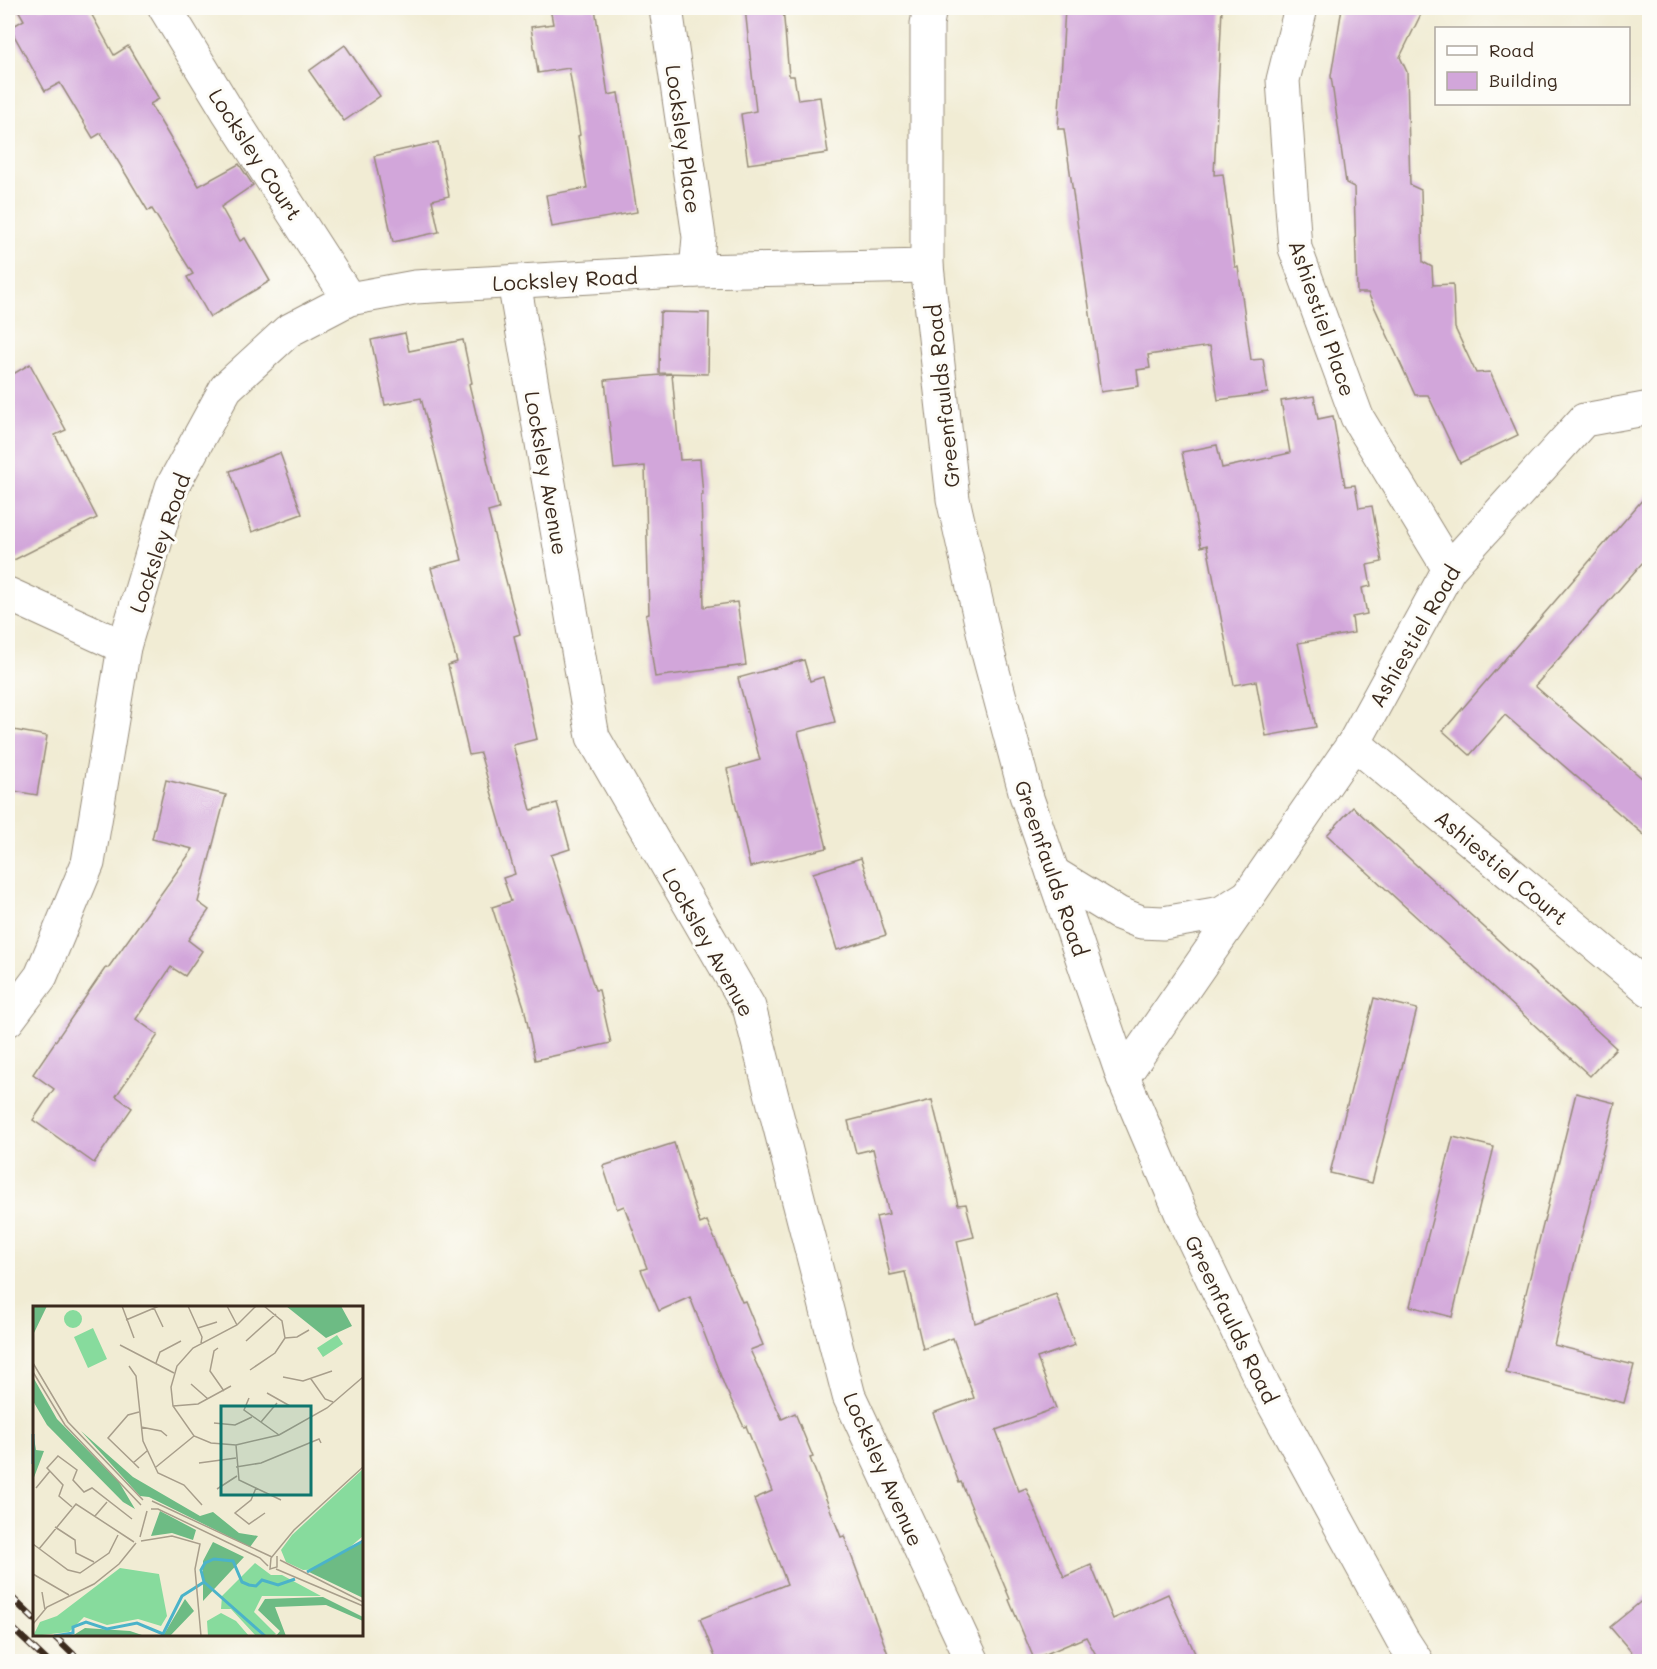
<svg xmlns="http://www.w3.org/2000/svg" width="1657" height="1669" font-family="Mali,sans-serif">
<rect width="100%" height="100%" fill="#fdfcf7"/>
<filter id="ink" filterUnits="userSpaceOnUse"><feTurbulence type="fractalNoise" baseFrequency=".0167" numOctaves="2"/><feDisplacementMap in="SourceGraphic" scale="12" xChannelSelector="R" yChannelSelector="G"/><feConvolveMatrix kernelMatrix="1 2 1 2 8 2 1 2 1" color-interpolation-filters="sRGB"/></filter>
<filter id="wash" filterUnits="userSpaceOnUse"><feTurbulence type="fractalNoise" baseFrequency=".008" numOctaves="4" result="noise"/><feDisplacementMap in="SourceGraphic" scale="24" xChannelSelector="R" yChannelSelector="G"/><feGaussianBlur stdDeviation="1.35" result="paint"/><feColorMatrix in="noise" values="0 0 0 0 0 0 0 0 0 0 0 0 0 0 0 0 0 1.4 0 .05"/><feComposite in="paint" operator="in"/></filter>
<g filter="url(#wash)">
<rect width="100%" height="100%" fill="#f1ecd4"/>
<g id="blocks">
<!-- building -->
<g fill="#d2a6da">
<path d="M 17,8 L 88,8 L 114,55 L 128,46 L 159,99 L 150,104 L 199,186 L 239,164 L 253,185 L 221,207 L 240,241 L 245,238 L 270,281 L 210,317 L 187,277 L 193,274 L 152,209 L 148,211 L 101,133 L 93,138 L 60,83 L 45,91 L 10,28 L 24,20 Z"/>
<path d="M 550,8 L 595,8 L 608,95 L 618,93 L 637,212 L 552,227 L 546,195 L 587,188 L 578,136 L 580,135 L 569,68 L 538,73 L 531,27 L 553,24 Z"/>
<path d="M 745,8 L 783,8 L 789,76 L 794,76 L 798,100 L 820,97 L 828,153 L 748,164 L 741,114 L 756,111 Z"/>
<path d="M 1065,8 L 1222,8 L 1214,175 L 1223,174 L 1235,267 L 1238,267 L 1251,360 L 1263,359 L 1268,393 L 1218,400 L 1210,346 L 1148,355 L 1150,368 L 1137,370 L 1139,386 L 1101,392 L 1064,129 L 1058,129 Z"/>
<path d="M 1342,8 L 1424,8 L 1400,57 L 1407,72 L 1410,185 L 1421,190 L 1423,262 L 1432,267 L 1433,285 L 1453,284 L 1455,328 L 1476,373 L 1490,372 L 1518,435 L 1460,463 L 1428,395 L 1415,395 L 1368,293 L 1357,293 L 1354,187 L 1346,183 L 1331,76 Z"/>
<path d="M 345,45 L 380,96 L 344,121 L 309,71 Z"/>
<path d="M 438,142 L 449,196 L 432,200 L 439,232 L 393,242 L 374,156 Z"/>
<path d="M 660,312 L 709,313 L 708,374 L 659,373 Z"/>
<path d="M 405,333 L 409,351 L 463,340 L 472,383 L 469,384 L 499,509 L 488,512 L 520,634 L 514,636 L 537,739 L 513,745 L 531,810 L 557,803 L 570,849 L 551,855 L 595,990 L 599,990 L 611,1043 L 535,1060 L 524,1007 L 492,907 L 511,901 L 503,878 L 515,874 L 480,753 L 469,755 L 448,665 L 457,662 L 431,568 L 462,560 L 421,398 L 385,405 L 371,340 Z"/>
<path d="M 30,364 L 66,430 L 55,435 L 97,518 L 8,563 L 8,377 Z"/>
<path d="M 672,374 L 680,460 L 700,459 L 703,495 L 701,495 L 704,607 L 737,602 L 746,665 L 655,677 L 646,615 L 649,614 L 645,466 L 614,469 L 605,380 Z"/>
<path d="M 1314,396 L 1318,419 L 1333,416 L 1345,486 L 1355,485 L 1359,508 L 1372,506 L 1382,562 L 1367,565 L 1371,586 L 1362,588 L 1367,614 L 1352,617 L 1354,633 L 1298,643 L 1316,727 L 1266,736 L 1256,681 L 1234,685 L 1207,545 L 1201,547 L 1182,452 L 1217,445 L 1222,468 L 1290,453 L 1281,401 Z"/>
<path d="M 280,453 L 302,514 L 252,532 L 230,471 Z"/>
<path d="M 1650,491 L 1650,554 L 1535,686 L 1650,785 L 1650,840 L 1505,715 L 1470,755 L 1443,731 Z"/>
<path d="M 804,660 L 810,681 L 823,677 L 835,722 L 798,732 L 827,848 L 750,867 L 727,769 L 760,760 L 738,678 Z"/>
<path d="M 8,729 L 47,736 L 37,795 L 8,790 Z"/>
<path d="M 166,780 L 226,795 L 198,902 L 209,910 L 188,940 L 202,951 L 185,976 L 171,967 L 136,1019 L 158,1035 L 116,1096 L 132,1108 L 94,1163 L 33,1120 L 54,1089 L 33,1074 L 106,967 L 108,968 L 193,849 L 152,839 Z"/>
<path d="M 1353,807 L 1616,1048 L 1590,1076 L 1327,835 Z"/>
<path d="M 861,858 L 886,935 L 837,950 L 813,873 Z"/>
<path d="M 1374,998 L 1417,1009 L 1372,1183 L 1330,1173 Z"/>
<path d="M 1576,1093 L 1615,1103 L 1554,1345 L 1634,1365 L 1624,1403 L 1506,1373 Z"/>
<path d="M 932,1100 L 958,1205 L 966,1204 L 974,1237 L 957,1241 L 975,1323 L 1056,1294 L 1075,1345 L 1037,1358 L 1056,1408 L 996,1430 L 1019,1491 L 1026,1488 L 1064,1577 L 1091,1565 L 1113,1619 L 1168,1594 L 1199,1662 L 1100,1662 L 1086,1637 L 1034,1659 L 1009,1600 L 1010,1599 L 961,1482 L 959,1483 L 933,1413 L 974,1398 L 953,1338 L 923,1349 L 905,1272 L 890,1275 L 876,1217 L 889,1214 L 873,1149 L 856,1153 L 848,1121 Z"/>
<path d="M 1453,1137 L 1494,1147 L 1452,1317 L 1410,1306 Z"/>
<path d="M 674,1143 L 700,1224 L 707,1221 L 742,1302 L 745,1301 L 763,1345 L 750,1350 L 782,1419 L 795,1413 L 813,1457 L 810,1458 L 841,1537 L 844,1536 L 891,1662 L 717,1662 L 700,1619 L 787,1584 L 754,1499 L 772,1491 L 746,1426 L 744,1427 L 725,1387 L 690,1297 L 659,1311 L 641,1270 L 647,1268 L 624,1206 L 617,1209 L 603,1166 Z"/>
<path d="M 1650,1594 L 1650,1662 L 1640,1662 L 1610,1627 Z"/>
</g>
</g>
</g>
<g filter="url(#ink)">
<use href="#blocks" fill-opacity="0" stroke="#968b79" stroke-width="1.5"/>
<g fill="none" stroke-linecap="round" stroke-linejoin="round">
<!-- minor casing -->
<g stroke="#968b79" stroke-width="35">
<g id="minor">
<path d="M 165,8 L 227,110 L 349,299"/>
<path d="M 666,8 L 699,237 L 696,271"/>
<path d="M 930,8 L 927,24 L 927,266 L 953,499 L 987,649 L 1026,795 L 1123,1077 L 1185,1222 L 1264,1386 L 1402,1639 L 1417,1662"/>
<path d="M 1301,8 L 1283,80 L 1295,248 L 1357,417 L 1449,569"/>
<path d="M 514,282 L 593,737 L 749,1007 L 849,1396 L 973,1662"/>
<path d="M 8,594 L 124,647"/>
<path d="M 1354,743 L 1650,990"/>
<path d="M 1053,873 L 1118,913 L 1141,922 L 1163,923 L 1221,913 L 1248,896"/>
<path d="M 8,1020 L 41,976 L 88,863 L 124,647 L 172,487 L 226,388 L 288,331 L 349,299 L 415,287 L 696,271 L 927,266"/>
<path d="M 1123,1077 L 1354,743 L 1449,569 L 1584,420 L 1650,408"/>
</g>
</g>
<!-- minor -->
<use href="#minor" stroke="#fff" stroke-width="33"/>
<!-- rail casing -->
<g stroke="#3b2a1e" stroke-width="7">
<g id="rail">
<path d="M 8,1594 L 34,1619"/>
<path d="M 8,1624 L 48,1662"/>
<path d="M 52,1634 L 81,1662"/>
</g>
</g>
<!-- rail -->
<use href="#rail" stroke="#fdfcf7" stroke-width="4.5" stroke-dasharray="14" stroke-linecap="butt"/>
</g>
</g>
<g text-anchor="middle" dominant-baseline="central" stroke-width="6" stroke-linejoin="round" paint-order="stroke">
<!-- street labels -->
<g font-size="21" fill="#3b2a1e" stroke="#fdfcf7">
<text transform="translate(684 139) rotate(82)">Locksley Place</text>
<text transform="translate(256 154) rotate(57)">Locksley Court</text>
<text transform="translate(565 279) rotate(-3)">Locksley Road</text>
<text transform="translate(1323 318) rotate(71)">Ashiestiel Place</text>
<text transform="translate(942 396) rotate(-96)">Greenfaulds Road</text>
<text transform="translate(547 473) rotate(80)">Locksley Avenue</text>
<text transform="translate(159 543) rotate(-71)">Locksley Road</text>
<text transform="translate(1414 636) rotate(-60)">Ashiestiel Road</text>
<text transform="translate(1502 867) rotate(40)">Ashiestiel Court</text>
<text transform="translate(1052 868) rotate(71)">Greenfaulds Road</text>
<text transform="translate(709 942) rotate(61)">Locksley Avenue</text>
<text transform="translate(1232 1319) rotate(64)">Greenfaulds Road</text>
<text transform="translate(884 1469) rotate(66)">Locksley Avenue</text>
</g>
</g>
<!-- overview -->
<g transform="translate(33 1306)">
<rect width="330" height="330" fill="#f1ecd4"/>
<path d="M31 13a9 9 0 1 1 18 0a9 9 0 1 1-18 0ZM 60,22 L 74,53 L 55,62 L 41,31 ZM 304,29 L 310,38 L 290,51 L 284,42 ZM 330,163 L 330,230 L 291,263 L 270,264 L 253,256 L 248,244 L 259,229 ZM 222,257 L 238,269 L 249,269 L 288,290 L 229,290 L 221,306 L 243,328 L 239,330 L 223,330 L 198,303 L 188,303 L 189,290 ZM 87,262 L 126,268 L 134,310 L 128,320 L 105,313 L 74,319 L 51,311 L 36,326 L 0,330 L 7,316 L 24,310 ZM 188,307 L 203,315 L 216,330 L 175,330 L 174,315 Z" fill="#87db9d"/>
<path d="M 0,0 L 14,0 L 0,29 ZM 253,0 L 308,0 L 319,20 L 293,32 ZM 0,71 L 24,113 L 86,176 L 102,203 L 90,196 L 14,119 L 0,95 ZM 48,125 L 100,171 L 167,210 L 180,206 L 206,227 L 225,230 L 217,241 L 116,191 L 107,190 ZM 0,126 L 3,144 L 11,145 L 0,174 ZM 127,205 L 163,224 L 160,234 L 139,227 L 118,230 ZM 330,233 L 330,292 L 276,266 L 327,236 ZM 180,236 L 211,251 L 170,295 L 170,255 ZM 290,291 L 330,311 L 330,315 L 293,299 L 242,301 L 253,330 L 243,330 L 247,325 L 225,304 L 232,293 ZM 152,293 L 161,305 L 137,330 L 130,330 ZM 52,322 L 97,325 L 112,330 L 39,330 Z" fill="#6dbb84"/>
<path fill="none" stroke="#4bb3c9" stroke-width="3" d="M 0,128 L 0,158M 274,266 L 330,235M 171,276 L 232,330M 21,330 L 40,327 L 40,321 L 53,316 L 74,323 L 104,317 L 130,328 L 149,290 L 171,276 L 168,264 L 172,257 L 181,253 L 200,255 L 209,276 L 216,279 L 223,280 L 229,274 L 245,279 L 262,273"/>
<path fill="none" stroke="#a89e8b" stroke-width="1.5" d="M 89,0 L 101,32M 155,0 L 169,31 L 168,37M 194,0 L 204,19M 223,0 L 204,19 L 160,42 L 144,60 L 138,81 L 140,100 L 161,130 L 178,137 L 203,139 L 246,129 L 294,102 L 330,71M 121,2 L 130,21M 93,14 L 126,0M 165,22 L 184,16M 252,32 L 264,31 L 276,24M 213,35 L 243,8M 87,39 L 141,67M 185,42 L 181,45 L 177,65 L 191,85M 0,57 L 35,116 L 110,194M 123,57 L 127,46 L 148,35M 96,60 L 103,70 L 110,135 L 125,167 L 151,179 L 169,199M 217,64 L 242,47 L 252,32 L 249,15 L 231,0M 0,66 L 32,119 L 108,199M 250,71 L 270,75 L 299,65M 278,73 L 292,93 L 300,96M 158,78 L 175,93M 234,87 L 257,100M 216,92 L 211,104 L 246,129M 140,100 L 165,98 L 198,80M 228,116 L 244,97M 181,117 L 202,119 L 219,111M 108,121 L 128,125 L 134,130M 203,139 L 206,174 L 248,194M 100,157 L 114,145M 166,157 L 203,152M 123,161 L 161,130M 203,161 L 228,157 L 286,133 L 288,137M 106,162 L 75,132 L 95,109 L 106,106M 3,182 L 17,165M 223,182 L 218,194 L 202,207 L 216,218 L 232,207M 184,183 L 204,170M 119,195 L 239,251M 39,201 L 26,190 L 30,179 L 14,162 L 25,150 L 44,164 L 40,174 L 51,186 L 59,182 L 99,213M 118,203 L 125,203 L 227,252 L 235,260M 62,210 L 74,196M 22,221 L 42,234 L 43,247 L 61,256M 107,231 L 114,205M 108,235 L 139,230 L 167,238 L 162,263 L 168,330M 0,238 L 35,264 L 47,267 L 76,247 L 85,229M 6,243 L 43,198 L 101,236M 244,250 L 244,261 L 237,263 L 238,252 L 261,224 L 330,161M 247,254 L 330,296M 243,263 L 330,300M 0,268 L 36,289M 9,286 L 12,304M 0,318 L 14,301 L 61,278 L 86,258 L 103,237"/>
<path fill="#0f766e" fill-opacity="0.15" stroke="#0f766e" stroke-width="3" d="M 188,100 L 278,100 L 278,189 L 188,189 Z"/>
<rect width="330" height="330" fill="none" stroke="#3b2a1e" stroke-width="3"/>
</g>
<!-- margin -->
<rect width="1657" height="1669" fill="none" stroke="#fdfcf7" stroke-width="30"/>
<!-- legend -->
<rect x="1435" y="27" width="195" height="78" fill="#fdfcf7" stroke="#afa8a0" stroke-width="1.5"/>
<rect x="1447" y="46" width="30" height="9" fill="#ffffff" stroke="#afa8a0" stroke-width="1.5"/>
<text x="1489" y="57" font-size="18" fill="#3b2a1e">Road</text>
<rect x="1447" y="72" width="30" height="18" fill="#d2a6da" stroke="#afa8a0" stroke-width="1.5"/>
<text x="1489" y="87" font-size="18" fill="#3b2a1e">Building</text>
</svg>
